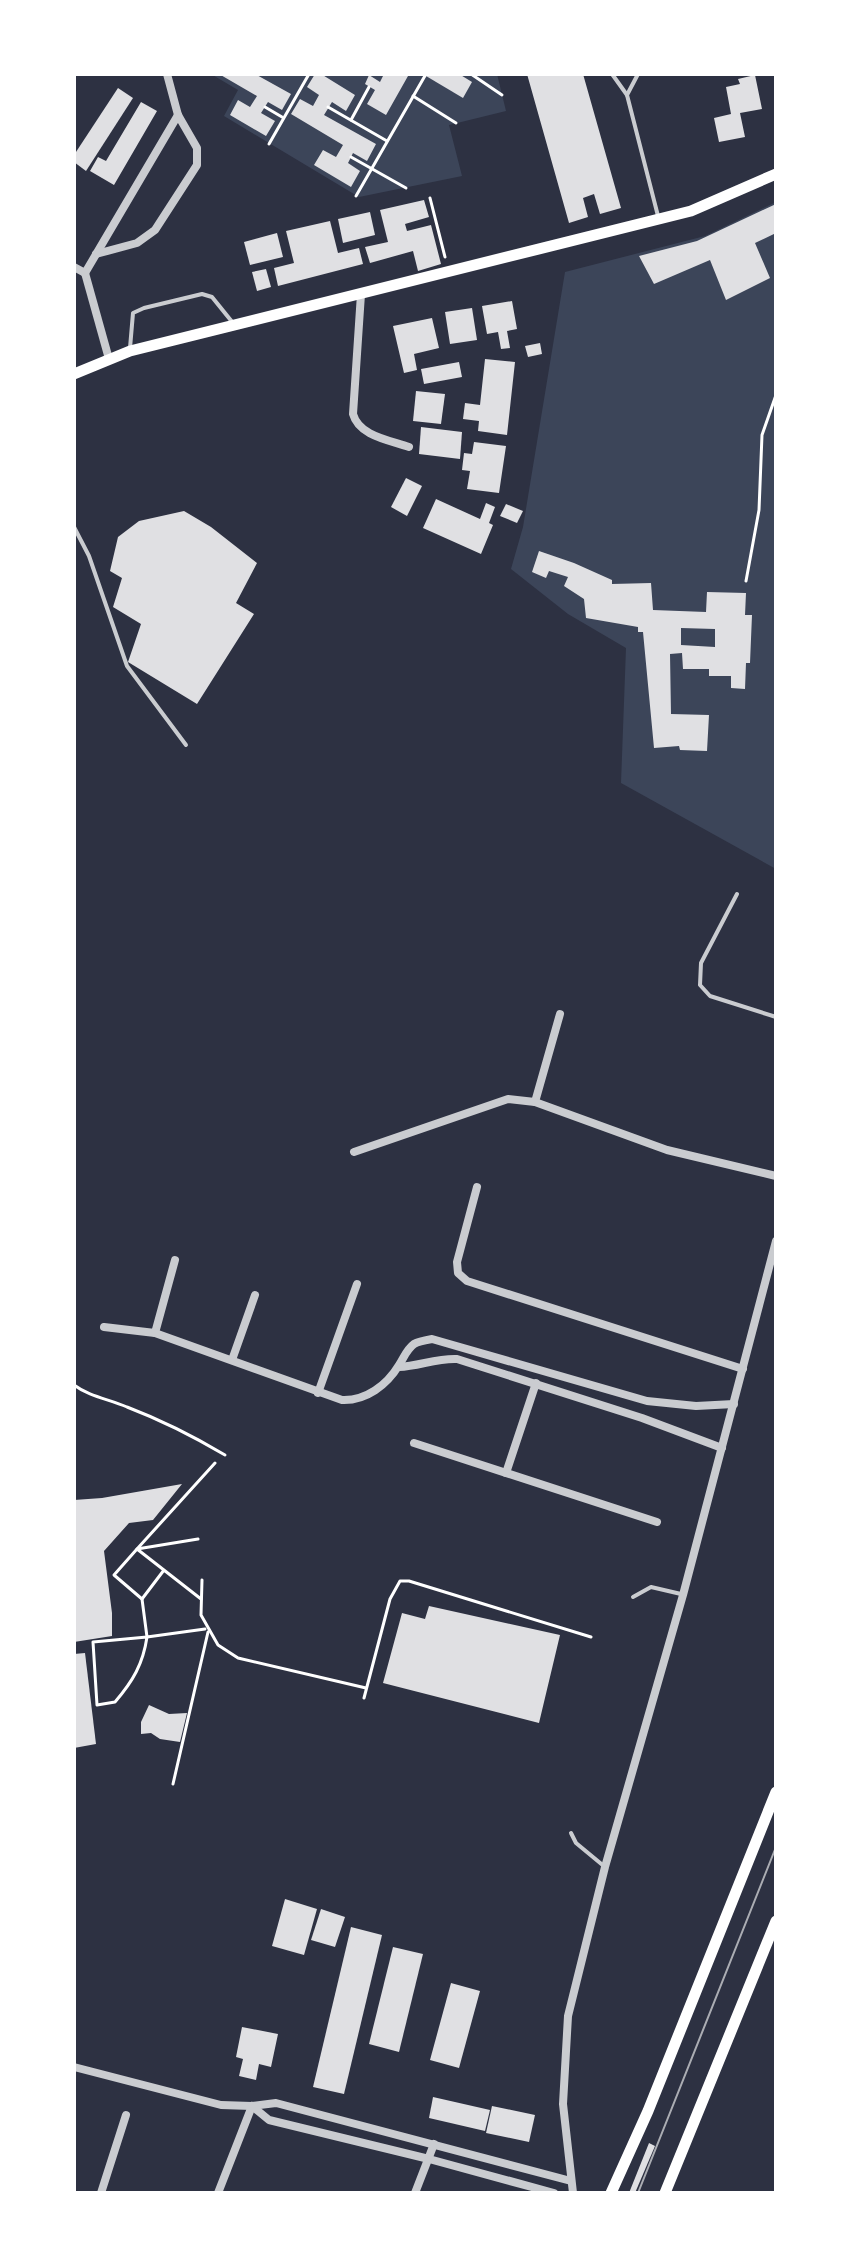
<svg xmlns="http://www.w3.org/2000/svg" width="850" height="2267" font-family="Figtree,sans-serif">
<rect width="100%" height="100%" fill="#2d3142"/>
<!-- green -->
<g fill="#3c4559">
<path d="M 211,74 L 497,74 L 506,111 L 449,125 L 462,176 L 359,197 L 224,116 L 238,90 Z"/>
<path d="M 776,202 L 776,869 L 621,783 L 626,648 L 568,614 L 511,569 L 523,527 L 565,272 L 705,236 Z"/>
</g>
<!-- building -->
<g fill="#e0e0e3" fill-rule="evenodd">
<path d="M 219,74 L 255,74 L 291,94 L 282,110 L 268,102 L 261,113 L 275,121 L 266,136 L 230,115 L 238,100 L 250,107 L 257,96 Z"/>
<path d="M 315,74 L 321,74 L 355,95 L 346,111 L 332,102 L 324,115 L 376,144 L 367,161 L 353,153 L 348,163 L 360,171 L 351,187 L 314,165 L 323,150 L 336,157 L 343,145 L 291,114 L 300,99 L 313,106 L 319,95 L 307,87 Z"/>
<path d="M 384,74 L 408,76 L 386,115 L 367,104 L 375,90 L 365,84 L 369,75 L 380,82 Z"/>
<path d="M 427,74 L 459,74 L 472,82 L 463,98 L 426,76 Z"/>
<path d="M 527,74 L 583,74 L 621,208 L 600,214 L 594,194 L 583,198 L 588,217 L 569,223 Z"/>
<path d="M 755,75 L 762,109 L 740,113 L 745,137 L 719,142 L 714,118 L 731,114 L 726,87 L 740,84 L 738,79 Z"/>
<path d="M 118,88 L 133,98 L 86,171 L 74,162 L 74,155 Z"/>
<path d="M 141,102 L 157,111 L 114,185 L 90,171 L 98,157 L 106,161 Z"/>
<path d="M 424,200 L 429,217 L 405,224 L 407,231 L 431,225 L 441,264 L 418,271 L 413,251 L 370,263 L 365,247 L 388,242 L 380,210 Z"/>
<path d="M 776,204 L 776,233 L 755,243 L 770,278 L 726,300 L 710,260 L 654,284 L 639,256 L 697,241 Z"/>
<path d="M 370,212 L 375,235 L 343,243 L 338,219 Z"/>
<path d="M 330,221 L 338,253 L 359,248 L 363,264 L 278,286 L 274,268 L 294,263 L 286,231 Z"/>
<path d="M 277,233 L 283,257 L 250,265 L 244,242 Z"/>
<path d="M 266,269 L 271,287 L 257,291 L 252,272 Z"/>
<path d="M 512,301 L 517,329 L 507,331 L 510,348 L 501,349 L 498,332 L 487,334 L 482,306 Z"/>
<path d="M 472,308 L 477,340 L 450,344 L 445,312 Z"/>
<path d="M 432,318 L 439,348 L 414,354 L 417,370 L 404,373 L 393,326 Z"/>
<path d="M 540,343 L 542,354 L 528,357 L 525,346 Z"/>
<path d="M 485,359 L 515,362 L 507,435 L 478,431 L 479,421 L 463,419 L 465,403 L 480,405 Z"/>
<path d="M 459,362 L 462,377 L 424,384 L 421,369 Z"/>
<path d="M 416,391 L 445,394 L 441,424 L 413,421 Z"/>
<path d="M 421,427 L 462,432 L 460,459 L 419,454 Z"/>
<path d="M 474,442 L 506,446 L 499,493 L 467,489 L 470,471 L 462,470 L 464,453 L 472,454 Z"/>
<path d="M 406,478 L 422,486 L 407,516 L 391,507 Z"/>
<path d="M 436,499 L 480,519 L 486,503 L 495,507 L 489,523 L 493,525 L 481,554 L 423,528 Z"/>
<path d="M 506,504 L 523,511 L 517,523 L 500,516 Z"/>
<path d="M 184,511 L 211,527 L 257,563 L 236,603 L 254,614 L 197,704 L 128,662 L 141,624 L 113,607 L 122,578 L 110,571 L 118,537 L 139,521 Z"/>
<path d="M 539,551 L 574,563 L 612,580 L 612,584 L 651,583 L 653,610 L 706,612 L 707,592 L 746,593 L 745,615 L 752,615 L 750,663 L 746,663 L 745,689 L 731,688 L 731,676 L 709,676 L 709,669 L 683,669 L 682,653 L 670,654 L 671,714 L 709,715 L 707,751 L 680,750 L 679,746 L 654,748 L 643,632 L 638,632 L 638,627 L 586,618 L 584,599 L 564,586 L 568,577 L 549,571 L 546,578 L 532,572 ZM 681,628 L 715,629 L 715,647 L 681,645 Z"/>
<path d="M 182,1484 L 153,1520 L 129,1523 L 104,1551 L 112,1613 L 112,1636 L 74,1642 L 74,1500 L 102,1498 Z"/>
<path d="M 429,1606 L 560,1635 L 539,1723 L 383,1683 L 402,1613 L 425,1619 Z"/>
<path d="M 85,1653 L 96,1744 L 74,1748 L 74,1654 Z"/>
<path d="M 149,1705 L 169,1714 L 187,1713 L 180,1742 L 160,1739 L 151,1733 L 141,1734 L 141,1722 Z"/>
<path d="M 285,1899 L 317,1909 L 304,1955 L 272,1946 Z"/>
<path d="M 321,1909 L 345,1917 L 335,1947 L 311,1940 Z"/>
<path d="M 351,1927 L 382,1935 L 344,2094 L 313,2087 Z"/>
<path d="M 393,1947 L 423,1954 L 399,2052 L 369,2044 Z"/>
<path d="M 451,1983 L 480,1991 L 459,2068 L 430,2060 Z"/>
<path d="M 242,2027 L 278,2034 L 271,2067 L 259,2064 L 256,2080 L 239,2076 L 243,2059 L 236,2057 Z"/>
<path d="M 433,2097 L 490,2110 L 485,2131 L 429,2118 Z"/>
<path d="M 492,2106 L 535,2115 L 529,2142 L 486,2133 Z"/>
<path d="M 649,2143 L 655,2146 L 635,2193 L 629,2193 Z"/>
</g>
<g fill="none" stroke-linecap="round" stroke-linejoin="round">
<!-- path -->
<g stroke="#fff" stroke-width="3">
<path d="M 471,74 L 502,95"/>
<path d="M 413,96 L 456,123"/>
<path d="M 265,107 L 282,117"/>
<path d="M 328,107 L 387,141"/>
<path d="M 351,120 L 369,87"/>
<path d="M 269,144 L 309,74"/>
<path d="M 351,157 L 406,188"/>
<path d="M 356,196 L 426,74"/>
<path d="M 430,198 L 445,257"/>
<path d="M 746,581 L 759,510 L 762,435 L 776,395"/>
<path d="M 74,1385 C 90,1397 109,1399 127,1407 C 161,1420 193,1436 225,1455"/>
<path d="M 198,1539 L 137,1549 L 215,1463"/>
<path d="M 164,1570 L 142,1599 L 114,1575 L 137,1549 L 201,1599"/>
<path d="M 202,1580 L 201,1615 L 218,1645 L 238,1658 L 366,1688"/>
<path d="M 142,1599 L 147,1637 L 205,1629"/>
<path d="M 147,1637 C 143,1664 133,1681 115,1702 L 97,1705 L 93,1642 Z"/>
<path d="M 364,1698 L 390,1599 L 400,1581 L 409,1581 L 591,1637"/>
<path d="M 173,1784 L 208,1632"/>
</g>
<!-- service -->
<g stroke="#caccd0" stroke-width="4">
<path d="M 612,74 L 627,95"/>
<path d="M 638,74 L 627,95 L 658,216"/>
<path d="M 130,348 L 133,313 L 144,308 L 202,294 L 212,297 L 233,323"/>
<path d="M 74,527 L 89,556 L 127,666 L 186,745"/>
<path d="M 737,894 L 701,963 L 700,985 L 710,996 L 776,1017"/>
<path d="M 633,1597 L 651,1587 L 681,1594"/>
<path d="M 571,1833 L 576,1843 L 605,1867"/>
</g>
<!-- minor -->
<g stroke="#caccd0" stroke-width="8">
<path d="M 96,254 L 137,243 L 155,230 L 197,165 L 197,148 L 178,115 L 167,74"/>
<path d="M 74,267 L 85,273 L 178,115"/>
<path d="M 85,273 L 109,359"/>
<path d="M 361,294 L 353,414 C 359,436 389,440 409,447"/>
<path d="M 535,1102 L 560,1014"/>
<path d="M 354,1152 L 508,1099 L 535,1102 L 667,1150 L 776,1176"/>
<path d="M 477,1187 L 457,1262 L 458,1273 L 467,1281 L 743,1369"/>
<path d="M 104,1327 L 155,1333 L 342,1400 C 366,1401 387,1385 399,1365 C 404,1358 406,1350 414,1344 C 419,1341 426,1340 432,1339 L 647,1401 L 696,1406 L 734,1404"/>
<path d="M 155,1333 L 175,1260"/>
<path d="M 232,1360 L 255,1295"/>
<path d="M 399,1367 C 419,1366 437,1358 457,1359 L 642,1418 L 722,1448"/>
<path d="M 318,1393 L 357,1284"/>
<path d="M 414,1443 L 657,1522"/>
<path d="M 506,1473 L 536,1383"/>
<path d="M 74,2067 L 221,2105 L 252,2106 L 276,2103 L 571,2181"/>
<path d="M 252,2106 L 269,2120 L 429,2159 L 554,2193"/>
<path d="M 101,2193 L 126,2115"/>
<path d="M 218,2193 L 252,2106"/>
<path d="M 415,2193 L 434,2144"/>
<path d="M 573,2193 L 563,2104 L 568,2016 L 605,1867 L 683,1595 L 776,1241"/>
</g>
<!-- secondary -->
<g stroke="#fff" stroke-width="11">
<path d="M 74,374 L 130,351 L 691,211 L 776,174"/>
<path d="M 611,2193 L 648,2111 L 776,1792"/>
<path d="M 665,2193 L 776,1921"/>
</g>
<!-- tram -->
<path stroke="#abadb3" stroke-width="2" d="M 638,2193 L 776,1847"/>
</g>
<!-- border -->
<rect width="850" height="2267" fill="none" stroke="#ffffff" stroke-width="152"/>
</svg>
